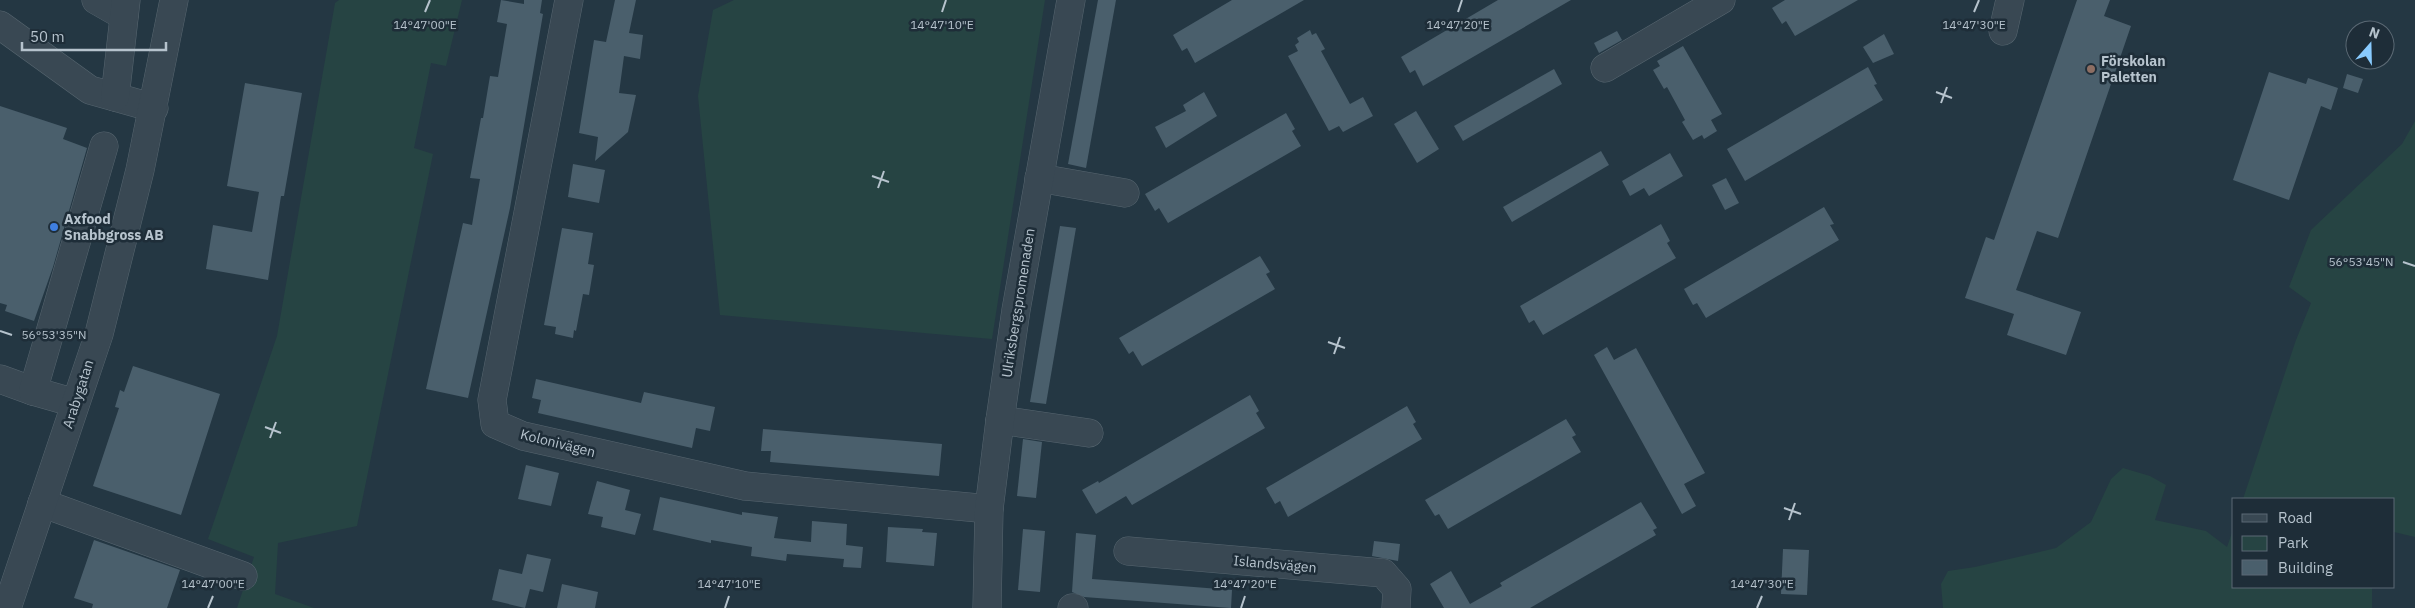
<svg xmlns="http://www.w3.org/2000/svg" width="2415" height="608" font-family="'IBM Plex Sans',sans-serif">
<rect width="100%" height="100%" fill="#243743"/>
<!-- green -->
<g fill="#264443">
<path d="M 339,0 L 462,0 L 446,66 L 431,63 L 414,148 L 433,154 L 357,526 L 278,543 L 275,594 L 314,608 L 237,608 L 254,557 L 208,539 L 277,336 L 335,3 Z"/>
<path d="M 734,0 L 1045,0 L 992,339 L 720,315 L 698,96 L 713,10 Z"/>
<path d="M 2415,121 L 2415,537 L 2394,532 L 2394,499 L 2243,499 L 2296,340 L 2311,303 L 2289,287 L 2311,230 L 2402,144 Z"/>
<path d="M 2123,468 L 2150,476 L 2166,485 L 2155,520 L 2206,531 L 2227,547 L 2234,527 L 2234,587 L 2372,587 L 2372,608 L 1943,608 L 1941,584 L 1948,571 L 1975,567 L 2056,548 L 2091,522 L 2111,479 Z"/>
</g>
<!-- building -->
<g fill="#4a5f6c">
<path d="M 501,0 L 524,4 L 524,0 L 542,0 L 540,13 L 543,14 L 510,208 L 468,398 L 426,389 L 463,223 L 472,225 L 480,179 L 470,178 L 481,118 L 483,118 L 490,76 L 498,77 L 507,24 L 497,22 Z"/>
<path d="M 615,0 L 636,0 L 629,33 L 643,35 L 640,59 L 624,56 L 619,93 L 636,95 L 628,132 L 595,161 L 598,137 L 579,133 L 594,40 L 606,42 Z"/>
<path d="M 1098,0 L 1116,0 L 1086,168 L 1068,164 Z"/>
<path d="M 1232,0 L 1304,0 L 1195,63 L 1187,48 L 1182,51 L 1173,35 Z"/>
<path d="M 1498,0 L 1571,0 L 1423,86 L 1415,70 L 1410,73 L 1401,57 Z"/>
<path d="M 1785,0 L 1858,0 L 1795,36 L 1786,21 L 1782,24 L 1772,8 Z"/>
<path d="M 2077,0 L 2110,0 L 2104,16 L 2131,26 L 2058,238 L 2037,231 L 2016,290 L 2081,312 L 2066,355 L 2007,335 L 2014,314 L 1965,298 L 1986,237 L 1994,240 Z"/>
<path d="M 1310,30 L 1312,35 L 1316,33 L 1325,49 L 1321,51 L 1350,104 L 1363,97 L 1373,116 L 1343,132 L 1339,126 L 1329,131 L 1288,56 L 1298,51 L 1295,45 L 1299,42 L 1297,38 Z"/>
<path d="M 1617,31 L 1622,40 L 1599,53 L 1594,43 Z"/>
<path d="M 1884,34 L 1894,54 L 1873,63 L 1863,47 Z"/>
<path d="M 1683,46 L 1722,114 L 1711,120 L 1717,131 L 1704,139 L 1702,135 L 1693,140 L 1682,122 L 1685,120 L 1667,87 L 1664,89 L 1653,70 L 1660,66 L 1657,61 Z"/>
<path d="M 1868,67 L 1877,84 L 1874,85 L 1883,100 L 1745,181 L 1727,149 Z"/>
<path d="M 1554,69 L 1562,84 L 1463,141 L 1454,126 Z"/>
<path d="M 2269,72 L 2306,84 L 2308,78 L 2338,88 L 2331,110 L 2321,106 L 2289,200 L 2233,180 Z"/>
<path d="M 2347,74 L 2363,79 L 2358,93 L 2343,88 Z"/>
<path d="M 245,83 L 302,93 L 284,196 L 281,196 L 268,280 L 206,269 L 213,225 L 252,232 L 259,192 L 227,186 Z"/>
<path d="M 1204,92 L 1217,116 L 1166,148 L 1155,127 L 1186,111 L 1183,105 Z"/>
<path d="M 0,106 L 67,128 L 63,139 L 87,148 L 53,267 L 34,321 L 5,311 L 7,305 L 0,303 Z"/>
<path d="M 1416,111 L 1439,149 L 1417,163 L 1394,124 Z"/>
<path d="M 1286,113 L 1295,129 L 1292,131 L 1301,146 L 1168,223 L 1159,208 L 1155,211 L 1145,194 Z"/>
<path d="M 1601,151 L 1609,165 L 1512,222 L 1503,207 Z"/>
<path d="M 1670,153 L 1683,176 L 1649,196 L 1644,188 L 1630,196 L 1622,181 Z"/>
<path d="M 573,164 L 605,170 L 599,203 L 568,197 Z"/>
<path d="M 1726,178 L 1739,203 L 1725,210 L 1712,185 Z"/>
<path d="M 1824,207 L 1834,224 L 1830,225 L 1839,240 L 1706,318 L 1697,303 L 1693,305 L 1684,289 Z"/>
<path d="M 1661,224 L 1670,241 L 1667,243 L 1676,258 L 1543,335 L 1534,320 L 1529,323 L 1520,306 Z"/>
<path d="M 1060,226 L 1076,228 L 1046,404 L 1030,402 Z"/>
<path d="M 562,228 L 593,233 L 588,264 L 594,265 L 589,295 L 583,294 L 576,331 L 574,330 L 573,338 L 555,334 L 556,327 L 544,325 Z"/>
<path d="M 1260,256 L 1270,272 L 1266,274 L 1275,289 L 1142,366 L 1133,351 L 1129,354 L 1119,338 Z"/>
<path d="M 1607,347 L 1614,360 L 1636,348 L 1705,473 L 1684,484 L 1696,506 L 1682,514 L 1594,355 Z"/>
<path d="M 133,366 L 220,394 L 181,515 L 93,486 L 119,408 L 115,407 L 120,390 L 124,392 Z"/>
<path d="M 536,379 L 641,403 L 644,392 L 715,407 L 710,431 L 696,428 L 692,448 L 538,413 L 541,400 L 532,398 Z"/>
<path d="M 1250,395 L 1259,411 L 1256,413 L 1265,428 L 1132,505 L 1126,496 L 1096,514 L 1082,490 L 1098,481 L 1099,483 Z"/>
<path d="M 1407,406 L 1416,422 L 1413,424 L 1422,439 L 1288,517 L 1280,501 L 1275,504 L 1266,488 Z"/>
<path d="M 1566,419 L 1576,435 L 1572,437 L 1581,452 L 1448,529 L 1439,514 L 1435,516 L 1425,500 Z"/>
<path d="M 763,429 L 942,444 L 939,476 L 770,462 L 771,451 L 761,451 Z"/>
<path d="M 1023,439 L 1042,442 L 1036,498 L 1017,496 Z"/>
<path d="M 526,465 L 559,473 L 551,506 L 518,499 Z"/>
<path d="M 597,481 L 630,490 L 625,510 L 641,514 L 635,535 L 601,527 L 603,517 L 588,514 Z"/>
<path d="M 660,497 L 742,515 L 742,512 L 778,517 L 774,538 L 811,542 L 812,521 L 847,524 L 846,545 L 863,547 L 861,568 L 843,567 L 844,559 L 787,554 L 786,561 L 751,556 L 752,547 L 711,540 L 711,543 L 653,530 Z"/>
<path d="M 1641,502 L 1657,528 L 1653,530 L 1656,535 L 1530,608 L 1444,608 L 1430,584 L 1451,571 L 1470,604 L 1502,586 L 1500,583 Z"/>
<path d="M 888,527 L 923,529 L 922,532 L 937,533 L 934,566 L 886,562 Z"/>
<path d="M 1023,529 L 1045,531 L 1040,592 L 1018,590 Z"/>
<path d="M 1076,533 L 1096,535 L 1092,579 L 1232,590 L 1231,608 L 1084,597 L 1072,592 Z"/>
<path d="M 94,540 L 180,570 L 167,608 L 92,608 L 93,604 L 74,598 Z"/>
<path d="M 1374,541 L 1400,544 L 1398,561 L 1372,556 Z"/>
<path d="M 1783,549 L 1809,550 L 1807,595 L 1781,594 Z"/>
<path d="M 527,554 L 551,559 L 543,592 L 530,589 L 525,608 L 492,600 L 499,569 L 522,574 Z"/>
<path d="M 562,584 L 598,592 L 595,608 L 557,608 Z"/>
</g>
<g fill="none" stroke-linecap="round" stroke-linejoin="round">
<!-- minor casing -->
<g stroke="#576670" stroke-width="29">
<g id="minor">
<path d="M 96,0 L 124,16"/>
<path d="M 569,0 L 492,400 L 495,424 L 523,436 L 745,486 L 989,509"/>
<path d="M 0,25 L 90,90 L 154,108"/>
<path d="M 2003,31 L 2010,0"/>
<path d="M 1605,68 L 1721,0"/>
<path d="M 115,97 L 126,0"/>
<path d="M 1039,178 L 1125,193"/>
<path d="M 0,379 L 33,391"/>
<path d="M 75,403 L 33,391 L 104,146"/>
<path d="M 1000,420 L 1089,433"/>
<path d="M 42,503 L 243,576"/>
<path d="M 1128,551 L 1383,573 L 1397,589 L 1396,608"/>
<path d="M 7,608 L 99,334 L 140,170 L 174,0"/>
<path d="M 987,608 L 989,509 L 1000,420 L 1016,310 L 1071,0"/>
<path d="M 1072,608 L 1074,608"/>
</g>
</g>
<!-- minor -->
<use href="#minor" stroke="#394853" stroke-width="28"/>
</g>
<!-- ticks -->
<path fill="none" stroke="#b6c3cd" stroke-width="2" d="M 425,12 L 430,0M 942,12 L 946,0M 1458,12 L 1462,0M 1974,12 L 1979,0M 1936,92 L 1952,98M 1941,103 L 1947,87M 872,176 L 889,182M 878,188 L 884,171M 2403,262 L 2415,266M 0,331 L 12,335M 1328,342 L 1345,348M 1334,354 L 1340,337M 265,427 L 281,433M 270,438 L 276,422M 1784,508 L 1801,514M 1789,520 L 1795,503M 208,608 L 213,596M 725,608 L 729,596M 1241,608 L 1245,596M 1757,608 L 1762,596"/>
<!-- markers -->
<circle fill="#8d6e63" stroke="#1e2d38" stroke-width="2" cx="2091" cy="69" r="5"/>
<circle fill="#3f7fe0" stroke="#1e2d38" stroke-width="2" cx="54" cy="227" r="5"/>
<g text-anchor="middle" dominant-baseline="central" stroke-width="5" stroke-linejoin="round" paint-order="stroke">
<!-- poi labels -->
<g font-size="14" font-weight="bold" fill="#b6c3cd" stroke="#1e2d38" text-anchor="start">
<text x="2101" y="61">Förskolan<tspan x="2101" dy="16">Paletten</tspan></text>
<text x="64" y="219">Axfood<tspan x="64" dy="16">Snabbgross AB</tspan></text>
</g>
<!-- street labels -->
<g font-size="14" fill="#b6c3cd" stroke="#1e2d38">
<text transform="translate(1018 303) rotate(-81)">Ulriksbergspromenaden</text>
<text transform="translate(78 394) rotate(-72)">Arabygatan</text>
<text transform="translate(558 443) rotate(14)">Kolonivägen</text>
<text transform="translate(1275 564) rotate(5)">Islandsvägen</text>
</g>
</g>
<g font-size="12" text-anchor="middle" fill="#b6c3cd" stroke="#1e2d38" stroke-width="5" stroke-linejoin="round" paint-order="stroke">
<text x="425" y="29">14°47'00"E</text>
<text x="942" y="29">14°47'10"E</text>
<text x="1458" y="29">14°47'20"E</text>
<text x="1974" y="29">14°47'30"E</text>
<text x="2361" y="266">56°53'45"N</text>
<text x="54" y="339">56°53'35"N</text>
<text x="213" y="588">14°47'00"E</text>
<text x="729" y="588">14°47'10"E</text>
<text x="1245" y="588">14°47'20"E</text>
<text x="1762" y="588">14°47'30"E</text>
</g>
<!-- legend -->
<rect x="2232" y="498" width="162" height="90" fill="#1e2d38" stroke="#5b6974"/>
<rect x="2242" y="514" width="25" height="8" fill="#394853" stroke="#5b6974"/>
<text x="2278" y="523" font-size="15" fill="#b6c3cd">Road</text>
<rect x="2242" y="536" width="25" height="15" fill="#264443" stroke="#5b6974"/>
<text x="2278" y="548" font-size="15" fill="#b6c3cd">Park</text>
<rect x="2242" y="560" width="25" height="15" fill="#4a5f6c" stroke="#5b6974"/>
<text x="2278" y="573" font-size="15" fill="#b6c3cd">Building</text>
<!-- north arrow -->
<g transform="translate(2370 45) rotate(20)"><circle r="24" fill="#1e2d38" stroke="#5b6974"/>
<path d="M0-4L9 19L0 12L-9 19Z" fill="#89cbff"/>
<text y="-8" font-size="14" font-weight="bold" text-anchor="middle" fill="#b6c3cd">N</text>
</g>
<!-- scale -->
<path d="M22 42v8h144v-8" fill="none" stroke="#b6c3cd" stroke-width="2.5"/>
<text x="30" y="42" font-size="15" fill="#b6c3cd" stroke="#1e2d38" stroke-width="4" paint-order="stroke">50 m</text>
</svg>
